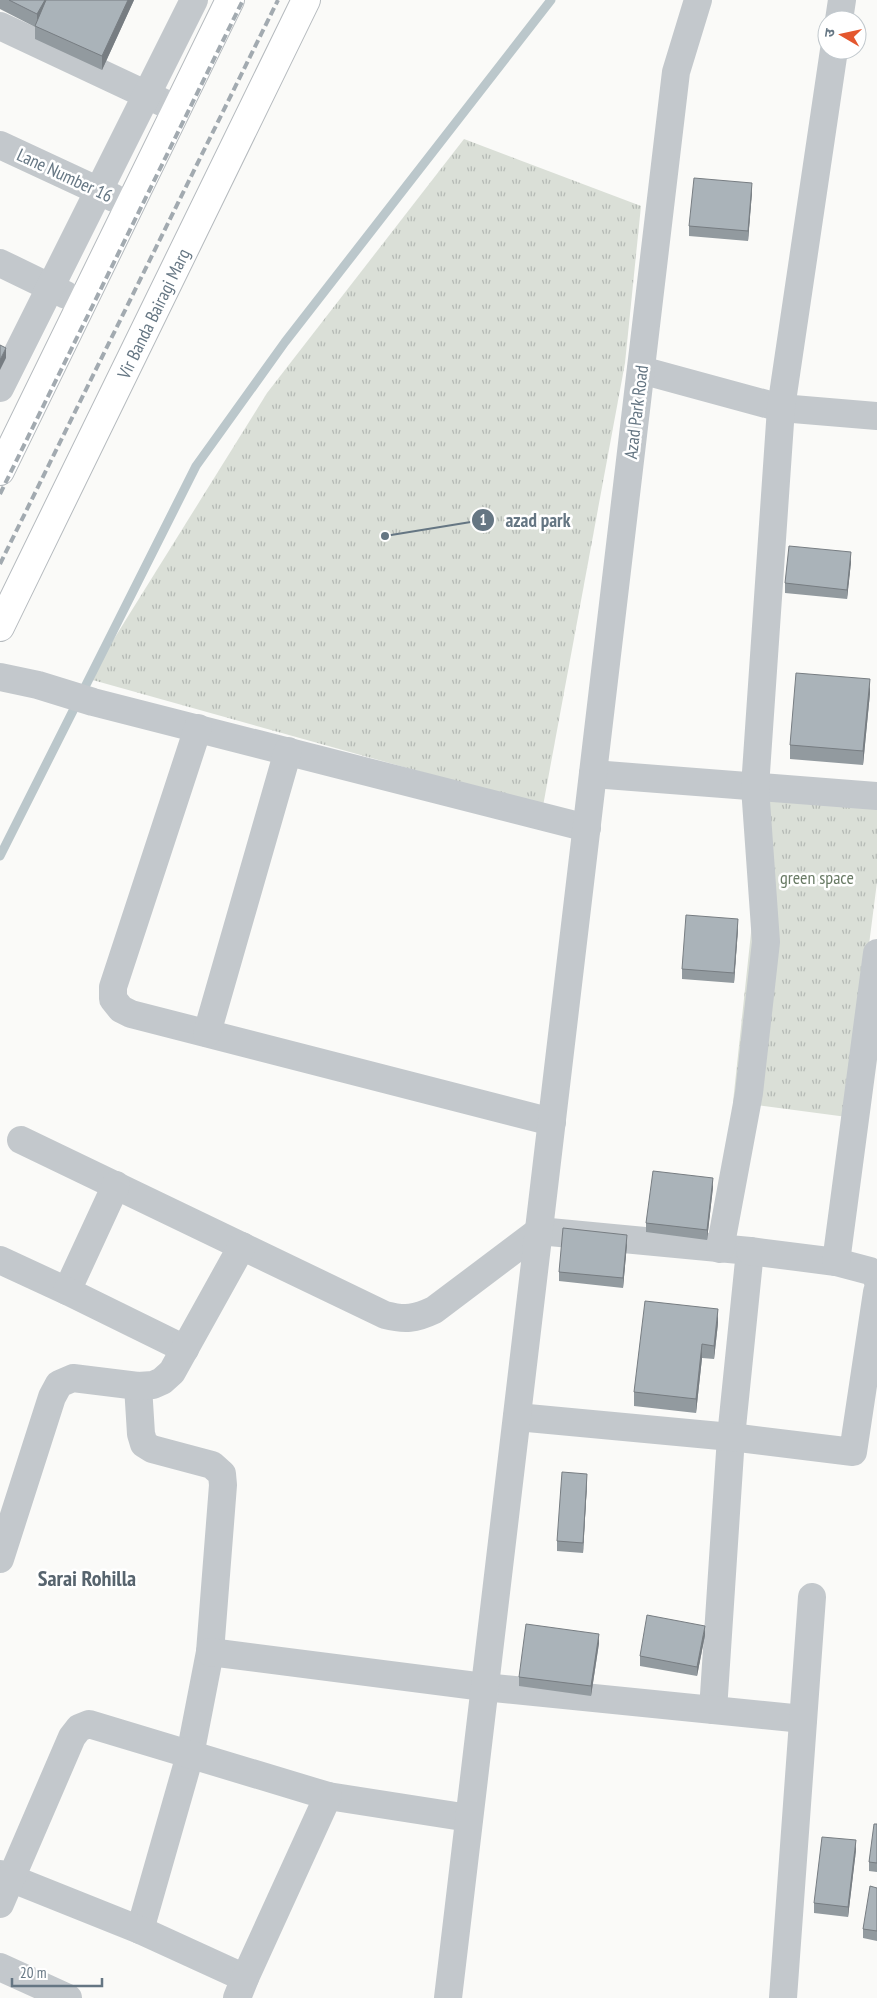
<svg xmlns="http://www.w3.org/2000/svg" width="877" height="1998" font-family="'PT Sans Narrow','Noto Sans Devanagari',sans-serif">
<defs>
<pattern id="park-tufts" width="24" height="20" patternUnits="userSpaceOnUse" patternTransform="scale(1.25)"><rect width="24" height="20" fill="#dadfd7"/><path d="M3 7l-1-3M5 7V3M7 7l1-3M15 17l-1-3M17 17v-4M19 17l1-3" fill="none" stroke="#b4b9b4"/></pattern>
</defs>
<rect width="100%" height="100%" fill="#fafaf8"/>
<!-- park -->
<g fill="url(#park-tufts)">
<path d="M 464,139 L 641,206 L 625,363 L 543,806 L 89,679 L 267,393 Z"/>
<path d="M 761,800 L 877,807 L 877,882 L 847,1117 L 733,1102 L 758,867 Z"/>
</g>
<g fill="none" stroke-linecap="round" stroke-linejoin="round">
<!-- stream -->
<path stroke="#bbc7cb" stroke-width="9" d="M 0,856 L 196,466 L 285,342 L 551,0"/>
<!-- major casing -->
<g stroke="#b5babe" stroke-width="30">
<g id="major">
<path d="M 0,471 L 230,0"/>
<path id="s1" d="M 0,627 L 306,0"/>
</g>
</g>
<!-- minor -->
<g stroke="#c3c8cc" stroke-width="28">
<path d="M 839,20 L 842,0"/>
<path d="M 0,26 L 164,103"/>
<path d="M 0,145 L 114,198"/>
<path d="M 0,263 L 66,295"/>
<path d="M 641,370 L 781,408 L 877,416"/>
<path d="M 0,388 L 194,0"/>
<path d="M 0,677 L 38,685 L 93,702 L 587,828"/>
<path d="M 198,728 L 113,987 L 113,999 L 121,1009 L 131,1014 L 552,1122"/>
<path d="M 593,774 L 877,796"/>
<path d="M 207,1033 L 288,751"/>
<path d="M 21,1140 L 385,1315 C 405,1320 415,1319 434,1310 L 539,1231 L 750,1251 L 731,1437 L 713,1710"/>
<path d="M 720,1249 L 749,1093 L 766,942 L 755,787 L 781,408 L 834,50"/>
<path d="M 750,1251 L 836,1262 L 870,1271 L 876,1275 L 877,1279"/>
<path d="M 0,1260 L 67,1291 L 116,1185"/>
<path d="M 836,1262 L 877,953"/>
<path d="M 67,1291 L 185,1349"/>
<path d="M 138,1386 L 141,1434 L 144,1444 L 152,1449 L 212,1465 L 222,1474 L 223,1485 L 210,1652 L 190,1755 L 140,1930"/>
<path d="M 517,1417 L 731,1437 L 853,1452 L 877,1292"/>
<path d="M 0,1559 L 52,1397 L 59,1384 L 73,1378 L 138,1386 L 153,1385 L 162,1381 L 172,1372 L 242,1246"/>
<path d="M 210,1652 L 484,1687 L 803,1719"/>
<path d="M 328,1796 L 469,1818"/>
<path d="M 0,1874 L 140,1930 L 245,1978"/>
<path d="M 0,1904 L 72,1737 L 79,1728 L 89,1724 L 328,1796 L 245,1978 L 237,1998"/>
<path d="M 0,1967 L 68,1998"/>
<path d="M 448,1998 L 676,72 L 698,0"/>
<path d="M 783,1998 L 812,1597"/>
</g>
<!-- major -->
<use href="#major" stroke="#fff" stroke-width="28"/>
<!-- rail -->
<g stroke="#a2aab0" stroke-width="4" stroke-dasharray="8 4" stroke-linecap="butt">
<path d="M 0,494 L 243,0"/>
<path d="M 0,564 L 278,0"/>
</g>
</g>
<!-- wall -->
<g fill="#929a9f">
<path d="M 0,0 L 134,0 L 102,70 L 35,39 L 35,27 L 0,9 Z"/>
<path d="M 752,192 L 748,241 L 689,236 L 689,226 Z"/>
<path d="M 851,562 L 847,599 L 785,593 L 785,583 Z"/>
<path d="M 870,693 L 863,765 L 790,759 L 790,745 Z"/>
<path d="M 738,929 L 734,983 L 682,979 L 682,969 Z"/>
<path d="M 713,1187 L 707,1240 L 646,1232 L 646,1223 Z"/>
<path d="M 627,1244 L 623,1288 L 559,1281 L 559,1272 Z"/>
<path d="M 718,1323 L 714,1359 L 702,1358 L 696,1413 L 634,1406 L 634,1392 Z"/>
<path d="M 587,1484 L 583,1553 L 557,1551 L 557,1541 Z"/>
<path d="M 705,1635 L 697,1676 L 640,1666 L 640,1656 Z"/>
<path d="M 599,1643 L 591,1696 L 519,1686 L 519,1677 Z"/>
<path d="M 877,1824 L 877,1872 L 869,1871 L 869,1862 Z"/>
<path d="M 856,1850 L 848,1917 L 814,1913 L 814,1903 Z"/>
<path d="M 877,1888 L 877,1941 L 863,1938 L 863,1929 Z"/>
</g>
<!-- shaded-wall -->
<g fill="#777d82">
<path d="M 45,0 L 52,0 L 37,28 L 37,14 Z"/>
<path d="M 128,0 L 134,0 L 102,70 L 102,56 Z"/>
<path d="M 752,183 L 752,192 L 748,241 L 748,231 Z"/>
<path d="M 6,348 L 6,358 L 0,370 L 0,360 Z"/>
<path d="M 851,552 L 851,562 L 847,599 L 847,590 Z"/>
<path d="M 870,679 L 870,693 L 863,765 L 863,751 Z"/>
<path d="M 738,919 L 738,929 L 734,983 L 734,973 Z"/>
<path d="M 713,1178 L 713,1187 L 707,1240 L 707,1230 Z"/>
<path d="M 627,1235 L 627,1244 L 623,1288 L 623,1278 Z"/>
<path d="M 718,1309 L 718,1323 L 714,1359 L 714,1346 Z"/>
<path d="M 702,1344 L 702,1358 L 696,1413 L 696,1399 Z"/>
<path d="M 587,1474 L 587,1484 L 583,1553 L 583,1543 Z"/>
<path d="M 705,1626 L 705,1635 L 697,1676 L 697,1667 Z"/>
<path d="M 599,1634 L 599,1643 L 591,1696 L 591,1686 Z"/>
<path d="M 856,1840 L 856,1850 L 848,1917 L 848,1907 Z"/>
</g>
<!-- building -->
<g fill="#aab3b9" stroke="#777d82">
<path d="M 9,0 L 45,0 L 37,14 Z"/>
<path d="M 46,0 L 128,0 L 102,56 L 35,26 Z"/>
<path d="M 694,178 L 752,183 L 748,231 L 689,226 Z"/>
<path d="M 0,345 L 6,348 L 0,360 Z"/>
<path d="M 789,546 L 851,552 L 847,590 L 785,583 Z"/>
<path d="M 796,673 L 870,679 L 863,751 L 790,745 Z"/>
<path d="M 686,915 L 738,919 L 734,973 L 682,969 Z"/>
<path d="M 653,1171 L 713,1178 L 707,1230 L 646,1223 Z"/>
<path d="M 563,1228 L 627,1235 L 623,1278 L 559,1272 Z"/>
<path d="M 645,1301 L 718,1309 L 714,1346 L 702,1344 L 696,1399 L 634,1392 Z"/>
<path d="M 562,1472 L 587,1474 L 583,1543 L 557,1541 Z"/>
<path d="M 647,1615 L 705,1626 L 697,1667 L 640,1656 Z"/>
<path d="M 526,1624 L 599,1634 L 591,1686 L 519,1677 Z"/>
<path d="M 874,1824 L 877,1824 L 877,1863 L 869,1862 Z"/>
<path d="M 822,1837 L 856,1840 L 848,1907 L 814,1903 Z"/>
<path d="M 870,1886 L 877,1888 L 877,1931 L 863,1929 Z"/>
</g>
<g text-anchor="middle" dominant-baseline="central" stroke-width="5" stroke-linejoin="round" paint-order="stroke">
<!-- street labels -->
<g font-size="18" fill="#657683" stroke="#fff">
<text transform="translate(65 175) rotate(25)">Lane Number 16</text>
<text stroke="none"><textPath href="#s1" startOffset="349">Vir Banda Bairagi Marg</textPath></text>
<text transform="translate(636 412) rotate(-83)">Azad Park Road</text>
</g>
<!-- park labels -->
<g font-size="18" fill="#687a64" stroke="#fff">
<text x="817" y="877">green space</text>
</g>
<!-- district labels -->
<g font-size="22" font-weight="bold" fill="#57646e" stroke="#fff">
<text x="87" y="1578">Sarai Rohilla</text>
</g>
</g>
<!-- callouts -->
<path fill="none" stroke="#657683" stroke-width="2" d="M385 536L483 520"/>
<g fill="#657683" stroke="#fff" stroke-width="2">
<circle cx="385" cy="536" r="5"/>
<circle cx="483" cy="520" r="12"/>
</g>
<g font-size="15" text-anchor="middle" font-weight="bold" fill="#fff">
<text x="483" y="525">1</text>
</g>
<g font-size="19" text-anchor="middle" font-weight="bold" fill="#657683" stroke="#fff" stroke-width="5" stroke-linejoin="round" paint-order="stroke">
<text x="538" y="527">azad park</text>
</g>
<!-- north arrow -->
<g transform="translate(842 35) rotate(279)"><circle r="24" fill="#ffffff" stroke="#c1c8cd"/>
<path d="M0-4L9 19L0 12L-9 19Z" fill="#e4572e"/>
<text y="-8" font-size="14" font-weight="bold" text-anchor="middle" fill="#657683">उ</text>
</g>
<!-- scale -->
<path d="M12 1978v8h90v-8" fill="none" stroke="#657683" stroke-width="2.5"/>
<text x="20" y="1978" font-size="15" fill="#657683" stroke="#ffffff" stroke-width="4" paint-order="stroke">20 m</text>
</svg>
